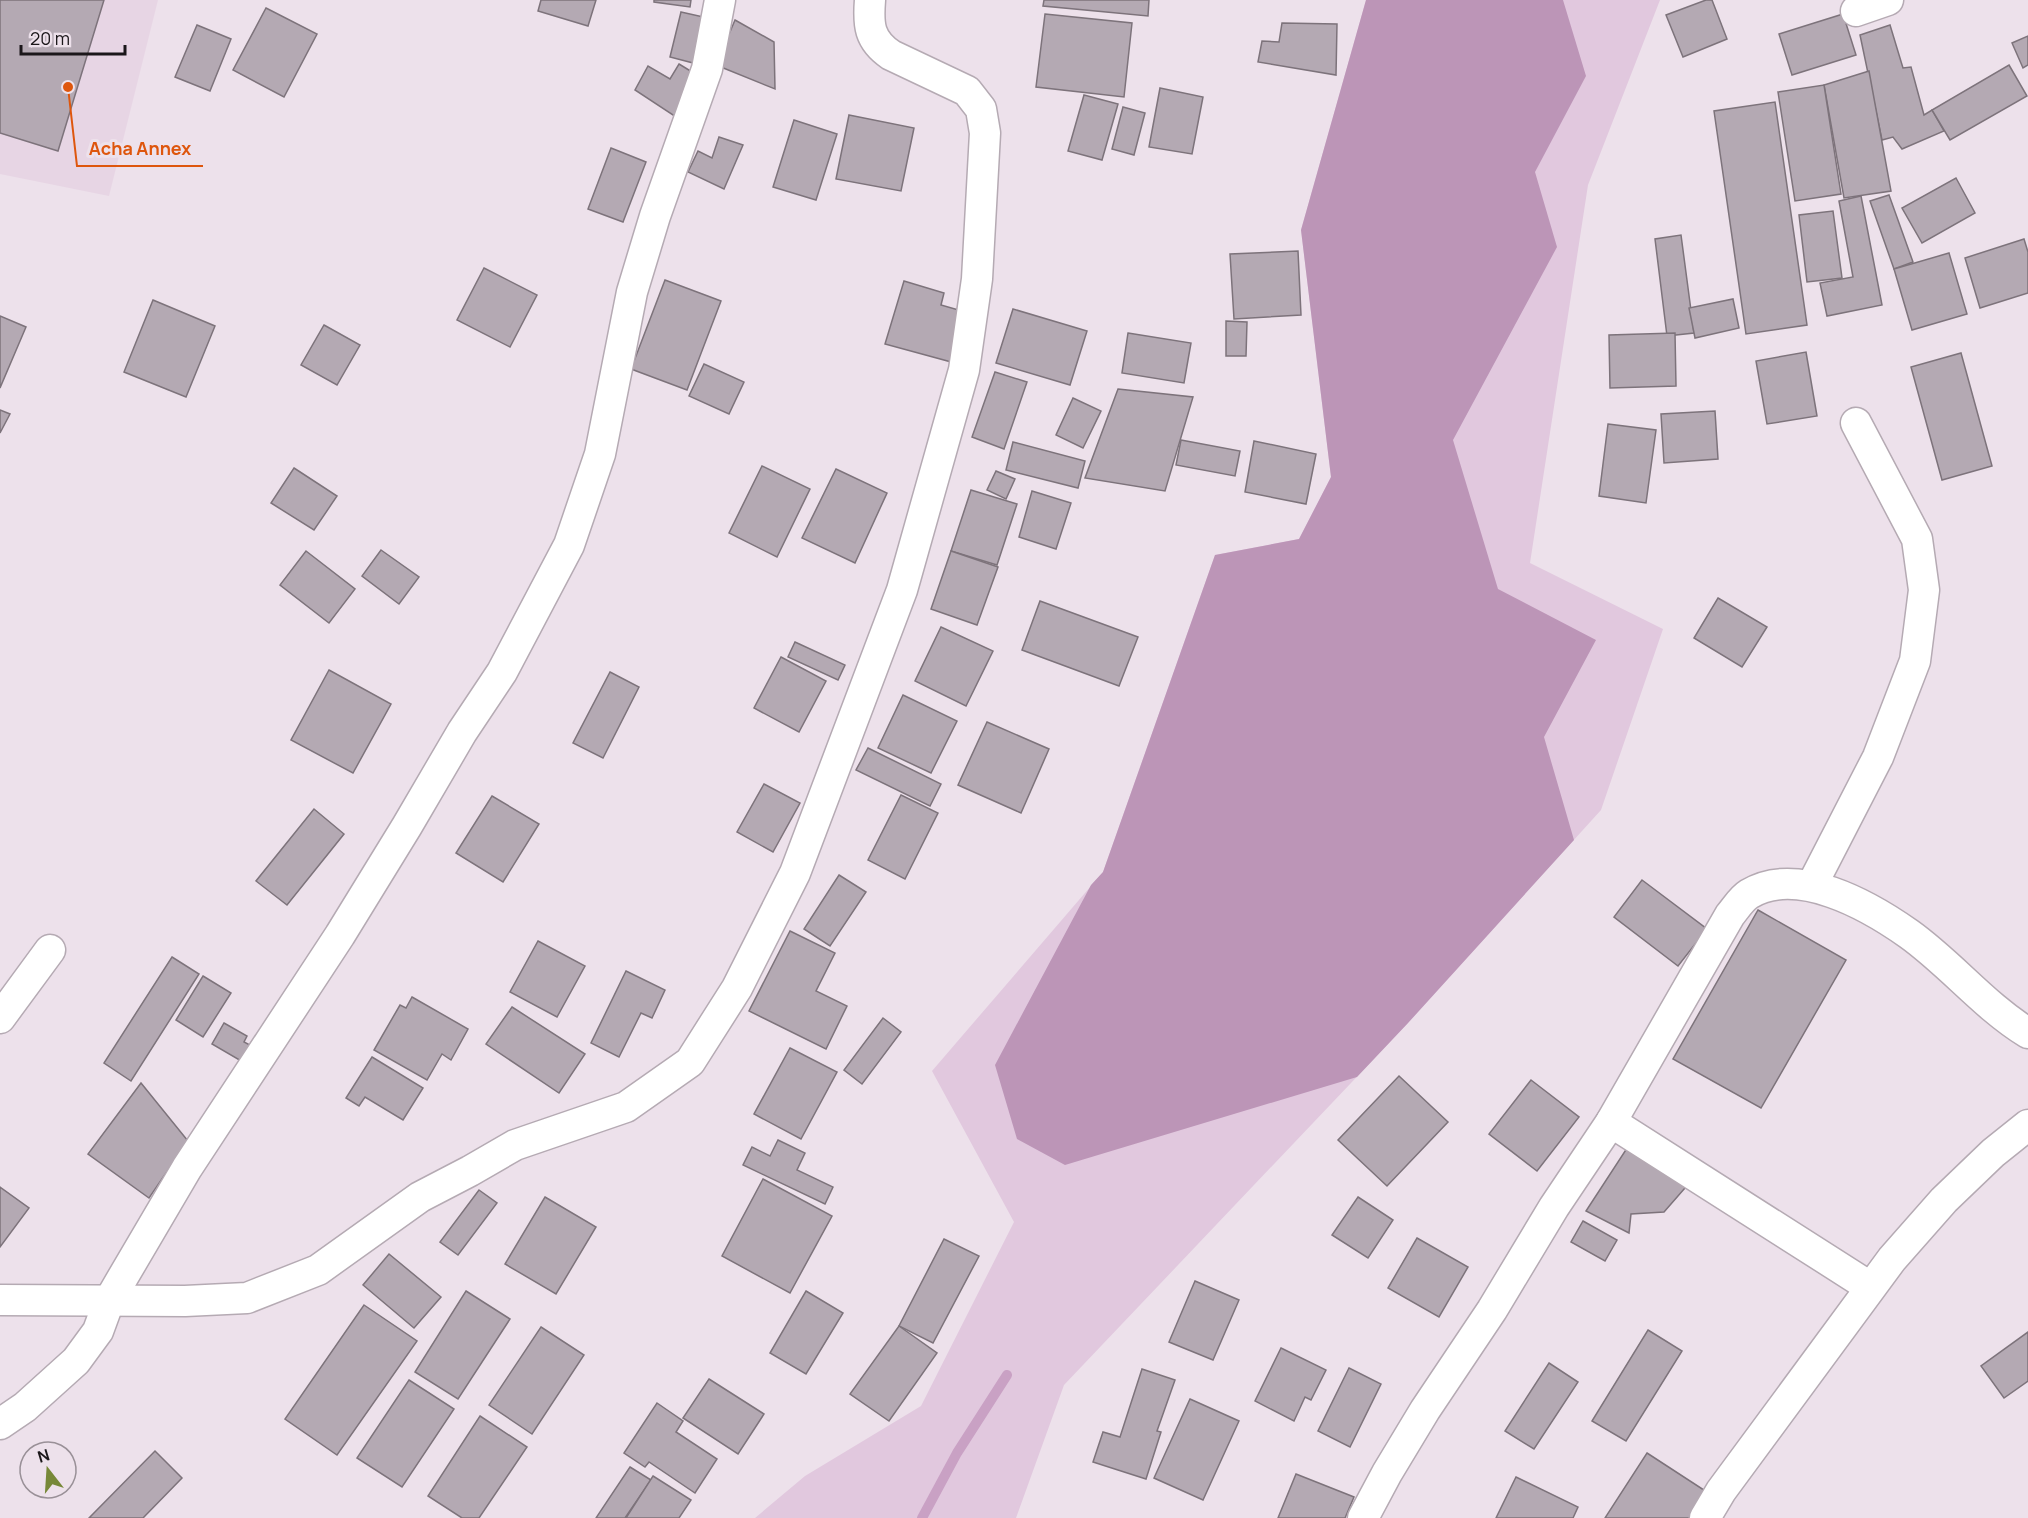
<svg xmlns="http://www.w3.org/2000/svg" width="2028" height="1518" font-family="Manrope,sans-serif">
<rect width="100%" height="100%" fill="#ede1eb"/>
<!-- built -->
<path fill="#e7d5e4" d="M 0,0 L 158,0 L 109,196 L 0,174 Z"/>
<!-- green -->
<path fill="#e1c8de" d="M 1366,0 L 1660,0 L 1588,185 L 1530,563 L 1663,629 L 1601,810 L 1408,1023 L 1064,1385 L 1016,1518 L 755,1518 L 805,1476 L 921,1406 L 1014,1222 L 932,1071 L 1103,872 L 1215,555 L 1299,539 L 1331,477 L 1301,230 Z"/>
<!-- forest -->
<path fill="#bc95b7" d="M 1366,0 L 1563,0 L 1586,76 L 1535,172 L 1557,247 L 1453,440 L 1498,589 L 1596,640 L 1544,737 L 1574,840 L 1408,1023 L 1357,1077 L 1065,1165 L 1017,1139 L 995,1065 L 1091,885 L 1103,872 L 1215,555 L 1299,539 L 1331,477 L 1301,230 Z"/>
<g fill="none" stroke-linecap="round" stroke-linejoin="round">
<!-- stream -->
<path stroke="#c9a1c4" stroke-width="10" d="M 922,1518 L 957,1453 L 1007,1375"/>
</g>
<!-- building -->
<g fill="#b4a9b3" stroke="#7d737b" stroke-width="1.5">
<path d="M 0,0 L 104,0 L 58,151 L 0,133 Z"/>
<path d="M 541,0 L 596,0 L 588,26 L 538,11 Z"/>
<path d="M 654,0 L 691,0 L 690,7 L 654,2 Z"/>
<path d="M 1044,0 L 1149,0 L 1148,16 L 1043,6 Z"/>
<path d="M 1706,0 L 1712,0 L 1727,39 L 1683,57 L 1666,15 Z"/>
<path d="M 266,8 L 317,34 L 284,97 L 233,70 Z"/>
<path d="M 681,12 L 708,18 L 697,64 L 670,57 Z"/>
<path d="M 1045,14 L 1132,23 L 1124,97 L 1036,87 Z"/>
<path d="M 1843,14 L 1856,55 L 1792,75 L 1779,34 Z"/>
<path d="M 735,20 L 774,42 L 775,89 L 716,65 Z"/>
<path d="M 1282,23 L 1337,24 L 1336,75 L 1258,62 L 1262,41 L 1279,42 Z"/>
<path d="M 197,25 L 231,39 L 210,91 L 175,77 Z"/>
<path d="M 1890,25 L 1903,68 L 1911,67 L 1924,115 L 1932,110 L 1944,131 L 1902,149 L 1893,137 L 1882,140 L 1860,35 Z"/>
<path d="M 2028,36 L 2028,65 L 2023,68 L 2012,43 Z"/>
<path d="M 679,64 L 702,78 L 679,119 L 635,90 L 648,66 L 670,79 Z"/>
<path d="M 2009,65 L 2027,96 L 1950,140 L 1932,110 Z"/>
<path d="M 1869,71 L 1891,191 L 1844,198 L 1824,85 Z"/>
<path d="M 1824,85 L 1841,194 L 1795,201 L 1778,92 Z"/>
<path d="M 1160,88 L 1203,97 L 1192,154 L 1149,147 Z"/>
<path d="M 1084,95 L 1118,104 L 1102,160 L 1068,151 Z"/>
<path d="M 1775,102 L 1807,325 L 1746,334 L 1714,111 Z"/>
<path d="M 1123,107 L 1145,113 L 1134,155 L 1112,149 Z"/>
<path d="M 849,115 L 914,128 L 901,191 L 836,179 Z"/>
<path d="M 794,120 L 837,134 L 816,200 L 773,187 Z"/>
<path d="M 719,137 L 743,145 L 724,189 L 688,172 L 698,151 L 712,158 Z"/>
<path d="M 611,148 L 646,162 L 623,222 L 588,209 Z"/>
<path d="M 1956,178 L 1975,213 L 1922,243 L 1902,208 Z"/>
<path d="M 1889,195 L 1913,262 L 1894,269 L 1870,201 Z"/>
<path d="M 1861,196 L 1882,305 L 1827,316 L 1820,283 L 1853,277 L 1839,201 Z"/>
<path d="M 1833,211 L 1842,278 L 1807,282 L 1799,215 Z"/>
<path d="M 1681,235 L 1694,333 L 1667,336 L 1655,239 Z"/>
<path d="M 2024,239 L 2028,252 L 2028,293 L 1980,308 L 1965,258 Z"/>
<path d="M 1298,251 L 1301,315 L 1234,319 L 1230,254 Z"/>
<path d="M 1949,253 L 1967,314 L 1912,330 L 1894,269 Z"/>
<path d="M 484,268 L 537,295 L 510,347 L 457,320 Z"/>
<path d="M 665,280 L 721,301 L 687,390 L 631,369 Z"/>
<path d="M 904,281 L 944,293 L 941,305 L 969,313 L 955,363 L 885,344 Z"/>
<path d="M 1733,299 L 1739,328 L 1695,338 L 1689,308 Z"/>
<path d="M 153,300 L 215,326 L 186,397 L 124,372 Z"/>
<path d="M 1013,309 L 1087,331 L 1070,385 L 996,363 Z"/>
<path d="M 0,316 L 26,327 L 0,388 Z"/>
<path d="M 1226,321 L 1247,322 L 1246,356 L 1226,356 Z"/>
<path d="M 324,325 L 360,345 L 337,385 L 301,365 Z"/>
<path d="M 1128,333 L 1191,343 L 1184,383 L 1122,373 Z"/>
<path d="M 1675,333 L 1676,386 L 1610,388 L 1609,335 Z"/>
<path d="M 1806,352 L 1817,416 L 1767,424 L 1756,361 Z"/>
<path d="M 1961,353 L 1992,466 L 1942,480 L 1911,367 Z"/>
<path d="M 704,364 L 744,382 L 729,414 L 689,396 Z"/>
<path d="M 995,372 L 1027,382 L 1004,449 L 972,437 Z"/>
<path d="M 1118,389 L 1193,397 L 1165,491 L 1085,478 Z"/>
<path d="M 1073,398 L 1101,411 L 1083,448 L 1056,435 Z"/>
<path d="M 0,410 L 10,414 L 0,433 Z"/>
<path d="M 1715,411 L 1718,459 L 1664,463 L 1661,414 Z"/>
<path d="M 1608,424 L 1656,430 L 1646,503 L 1599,496 Z"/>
<path d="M 1181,440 L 1240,451 L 1235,476 L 1176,465 Z"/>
<path d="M 1254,441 L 1316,454 L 1306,504 L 1245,492 Z"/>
<path d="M 1013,442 L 1085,461 L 1078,488 L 1006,470 Z"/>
<path d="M 762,466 L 810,489 L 777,557 L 729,533 Z"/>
<path d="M 294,468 L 337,496 L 314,530 L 271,503 Z"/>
<path d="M 836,469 L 887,493 L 855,563 L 802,538 Z"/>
<path d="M 996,471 L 1015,479 L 1006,499 L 987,490 Z"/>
<path d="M 971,490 L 1017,504 L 997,565 L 951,551 Z"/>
<path d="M 1032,491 L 1071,503 L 1056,549 L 1019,537 Z"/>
<path d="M 381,550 L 419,577 L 399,604 L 362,576 Z"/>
<path d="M 306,551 L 355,589 L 329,623 L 280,585 Z"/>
<path d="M 951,551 L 998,567 L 977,625 L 931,609 Z"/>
<path d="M 1718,598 L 1767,627 L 1742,667 L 1694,638 Z"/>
<path d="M 1040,601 L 1138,637 L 1119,686 L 1022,650 Z"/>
<path d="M 941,627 L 993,651 L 966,706 L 915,681 Z"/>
<path d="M 795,642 L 845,665 L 838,680 L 788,657 Z"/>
<path d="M 781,657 L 826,681 L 799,732 L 754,708 Z"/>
<path d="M 329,670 L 391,704 L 353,773 L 291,740 Z"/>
<path d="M 610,672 L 639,687 L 603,758 L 573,743 Z"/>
<path d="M 903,695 L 957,721 L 931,773 L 878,748 Z"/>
<path d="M 987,722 L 1049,749 L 1021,813 L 958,785 Z"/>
<path d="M 868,748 L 941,784 L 930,806 L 856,770 Z"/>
<path d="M 764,784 L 800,803 L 773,852 L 737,832 Z"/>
<path d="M 901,795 L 938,813 L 905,879 L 868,860 Z"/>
<path d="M 492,796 L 539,824 L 503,882 L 456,853 Z"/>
<path d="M 314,809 L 344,834 L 287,905 L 256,881 Z"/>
<path d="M 839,875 L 866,892 L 830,946 L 804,929 Z"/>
<path d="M 1642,880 L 1707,929 L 1678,966 L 1614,917 Z"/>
<path d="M 1758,910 L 1846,960 L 1761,1108 L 1673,1059 Z"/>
<path d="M 790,931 L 835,953 L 816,991 L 847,1006 L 826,1049 L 749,1011 Z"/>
<path d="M 538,941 L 585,966 L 557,1017 L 510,992 Z"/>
<path d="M 172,957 L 199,974 L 131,1081 L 104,1063 Z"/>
<path d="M 626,971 L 665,990 L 652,1018 L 641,1013 L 619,1057 L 591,1043 Z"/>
<path d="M 203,976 L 231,993 L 203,1037 L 176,1020 Z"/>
<path d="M 412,997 L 468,1029 L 451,1060 L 442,1054 L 427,1080 L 374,1050 L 400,1005 L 406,1008 Z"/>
<path d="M 512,1007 L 585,1054 L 559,1093 L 486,1044 Z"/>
<path d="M 883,1018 L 901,1032 L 862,1084 L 844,1070 Z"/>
<path d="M 224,1023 L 247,1036 L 244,1042 L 257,1049 L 248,1065 L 212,1044 Z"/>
<path d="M 790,1048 L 837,1072 L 801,1139 L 754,1114 Z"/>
<path d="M 372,1057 L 423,1088 L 403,1120 L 365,1097 L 359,1106 L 346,1098 Z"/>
<path d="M 1399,1076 L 1448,1122 L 1387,1186 L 1338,1140 Z"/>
<path d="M 1531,1080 L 1579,1117 L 1537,1171 L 1489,1134 Z"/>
<path d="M 141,1083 L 188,1141 L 149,1198 L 88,1154 Z"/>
<path d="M 778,1140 L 805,1153 L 797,1170 L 833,1187 L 825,1204 L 743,1165 L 752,1147 L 770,1156 Z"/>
<path d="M 1631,1142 L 1692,1180 L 1664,1212 L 1631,1214 L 1629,1233 L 1586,1211 Z"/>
<path d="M 763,1179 L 832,1216 L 790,1293 L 722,1256 Z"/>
<path d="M 0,1187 L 29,1208 L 0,1247 Z"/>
<path d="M 479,1190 L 497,1203 L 458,1255 L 440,1242 Z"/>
<path d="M 545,1197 L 596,1227 L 556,1294 L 505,1264 Z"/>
<path d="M 1358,1197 L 1393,1220 L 1368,1258 L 1332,1235 Z"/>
<path d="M 1583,1221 L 1617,1240 L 1605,1261 L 1571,1242 Z"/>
<path d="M 1417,1238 L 1468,1267 L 1439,1317 L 1388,1288 Z"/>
<path d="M 944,1239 L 979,1256 L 933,1343 L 899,1326 Z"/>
<path d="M 389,1254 L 441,1297 L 414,1328 L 363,1285 Z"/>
<path d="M 1195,1281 L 1239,1300 L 1213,1360 L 1169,1342 Z"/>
<path d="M 466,1291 L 510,1319 L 458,1399 L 415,1372 Z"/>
<path d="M 806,1291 L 843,1313 L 806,1374 L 770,1353 Z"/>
<path d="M 364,1305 L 417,1341 L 337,1455 L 285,1419 Z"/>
<path d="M 899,1326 L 937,1353 L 889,1421 L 850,1394 Z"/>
<path d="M 541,1327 L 584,1355 L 532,1434 L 489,1405 Z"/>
<path d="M 1648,1330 L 1682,1351 L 1626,1441 L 1592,1421 Z"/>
<path d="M 2028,1332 L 2028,1381 L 2004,1398 L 1981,1366 Z"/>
<path d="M 1281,1348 L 1326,1370 L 1311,1400 L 1305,1397 L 1294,1421 L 1255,1401 Z"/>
<path d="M 1549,1363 L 1578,1382 L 1534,1449 L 1505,1431 Z"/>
<path d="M 1349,1368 L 1381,1384 L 1350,1447 L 1318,1431 Z"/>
<path d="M 1142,1369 L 1175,1380 L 1157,1431 L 1161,1432 L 1146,1479 L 1093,1462 L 1103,1432 L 1120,1437 Z"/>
<path d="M 709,1379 L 764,1414 L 738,1454 L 683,1418 Z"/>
<path d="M 409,1380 L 454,1409 L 402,1487 L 357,1458 Z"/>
<path d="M 1190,1399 L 1239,1421 L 1203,1500 L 1154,1478 Z"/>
<path d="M 657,1403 L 683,1421 L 676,1432 L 717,1459 L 695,1493 L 649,1462 L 645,1467 L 624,1453 Z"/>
<path d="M 480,1416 L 527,1447 L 479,1518 L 462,1518 L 428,1496 Z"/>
<path d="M 155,1451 L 182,1478 L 143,1518 L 89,1518 Z"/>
<path d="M 1647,1453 L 1707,1492 L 1690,1518 L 1605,1518 Z"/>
<path d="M 630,1467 L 651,1480 L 625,1518 L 596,1518 Z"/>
<path d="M 1296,1474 L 1354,1497 L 1345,1518 L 1278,1518 Z"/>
<path d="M 653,1476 L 691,1500 L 679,1518 L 626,1518 Z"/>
<path d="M 1516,1477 L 1578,1507 L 1573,1518 L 1496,1518 Z"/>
</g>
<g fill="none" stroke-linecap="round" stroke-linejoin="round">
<!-- minor casing -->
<g stroke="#b5aab3" stroke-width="33">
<g id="minor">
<path d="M 1856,11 L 1888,0"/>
<path d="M 1812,885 L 1878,757 L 1915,661 L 1924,590 L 1917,539 L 1856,423"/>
<path d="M 0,1018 L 50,950"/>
<path d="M 1611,1122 L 1870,1287"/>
<path d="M 0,1300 L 185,1301 L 247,1298 L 318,1270 L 420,1197 L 470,1171 L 515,1145 L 626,1107 L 690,1062 L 737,988 L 795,873 L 902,590 L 964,370 L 977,279 L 985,133 L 981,109 L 967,91 L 891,55 C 869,40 868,25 870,0"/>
<path d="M 0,1424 L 25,1407 L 76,1361 L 98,1331 L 109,1301 L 120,1282 L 187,1168 L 340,935 L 407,826 L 462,732 L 502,672 L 569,545 L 600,454 L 632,292 L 655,216 L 707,69 L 720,0"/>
<path d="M 1363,1518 L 1387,1473 L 1425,1410 L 1492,1310 L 1554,1207 L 1611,1122 L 1730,915 C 1736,908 1741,899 1749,894 C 1797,865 1868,905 1909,934 C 1951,964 1984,1006 2028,1033"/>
<path d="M 1705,1518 L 1721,1491 L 1892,1259 L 1944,1200 L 1993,1153 L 2028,1125"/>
</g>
</g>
<!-- minor -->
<use href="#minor" stroke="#fff" stroke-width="30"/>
</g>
<!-- callouts -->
<path fill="none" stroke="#de560d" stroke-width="2" d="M68 87L77 166H203"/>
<circle fill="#de560d" stroke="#ede1eb" stroke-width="2" cx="68" cy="87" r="6"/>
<g font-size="18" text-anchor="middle" font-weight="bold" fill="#de560d" stroke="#ede1eb" stroke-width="6" stroke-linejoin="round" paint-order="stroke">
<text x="140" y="155">Acha Annex</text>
</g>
<!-- north arrow -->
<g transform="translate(48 1470) rotate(343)"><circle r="28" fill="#ede1eb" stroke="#999097" stroke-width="1.5"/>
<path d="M0-4.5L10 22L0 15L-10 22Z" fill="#778838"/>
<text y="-9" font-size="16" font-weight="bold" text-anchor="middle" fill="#1b171a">N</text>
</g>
<!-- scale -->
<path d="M21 45v9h104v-9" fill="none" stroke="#1b171a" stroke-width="3"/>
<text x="30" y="45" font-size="18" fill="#1b171a" stroke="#ede1eb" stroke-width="4.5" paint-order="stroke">20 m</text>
</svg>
